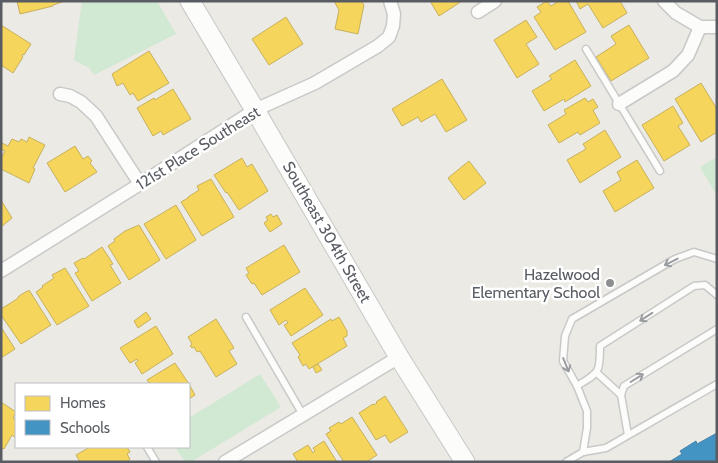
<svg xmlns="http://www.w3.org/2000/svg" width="718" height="463" font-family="Cabin,sans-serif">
<rect width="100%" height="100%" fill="#ebeae4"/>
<!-- green -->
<g fill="#d1e8d2">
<path d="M 82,1 L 157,1 L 176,34 L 94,75 L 89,68 L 74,60 Z"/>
<path d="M 717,157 L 717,196 L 700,167 Z"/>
<path d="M 260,374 L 281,407 L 191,462 L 185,462 L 175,447 L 189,447 L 189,418 Z"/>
</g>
<!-- homes -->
<g fill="#f6d55c" stroke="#c7b15e">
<path d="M 17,1 L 62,1 L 62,2 L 53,5 L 53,6 L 20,14 Z"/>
<path d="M 334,1 L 361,1 L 364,5 L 358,34 L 335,29 L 339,10 Z"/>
<path d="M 430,1 L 462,1 L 439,16 Z"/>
<path d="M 547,1 L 551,6 L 559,1 L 568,1 L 586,32 L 555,50 L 534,17 L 541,12 L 537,7 Z"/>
<path d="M 576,1 L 620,1 L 627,13 L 603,28 L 588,4 L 580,9 Z"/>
<path d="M 286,17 L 303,44 L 269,65 L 252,39 Z"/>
<path d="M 526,20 L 537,37 L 526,44 L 539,64 L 517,78 L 494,40 Z"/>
<path d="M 1,25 L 31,44 L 24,55 L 23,54 L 22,56 L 23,57 L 13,73 L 1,65 Z"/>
<path d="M 629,25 L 649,58 L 611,81 L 596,57 L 616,44 L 611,36 Z"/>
<path d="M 149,51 L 169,83 L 138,101 L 133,93 L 130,95 L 123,83 L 117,86 L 112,74 Z"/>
<path d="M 575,60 L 591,86 L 565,102 L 564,99 L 544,111 L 532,91 L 552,79 L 549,76 Z"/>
<path d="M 442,79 L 467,120 L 446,132 L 435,114 L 421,122 L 418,117 L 402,126 L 392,109 Z"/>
<path d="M 701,83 L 717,109 L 717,132 L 701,142 L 675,99 Z"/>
<path d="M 173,89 L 191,119 L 163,135 L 161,131 L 153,136 L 137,108 L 154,98 L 155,100 Z"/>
<path d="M 585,98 L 588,102 L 593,99 L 598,107 L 593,110 L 600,123 L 580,135 L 578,132 L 559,143 L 548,125 L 566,114 L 564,110 Z"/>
<path d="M 673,106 L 683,123 L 678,126 L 690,145 L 664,161 L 642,125 Z"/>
<path d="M 605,130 L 621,157 L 580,183 L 567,160 L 586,149 L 583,144 Z"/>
<path d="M 29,137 L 45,145 L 33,168 L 35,169 L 29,183 L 1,169 L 1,159 L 5,151 L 1,149 L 1,144 L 2,143 L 8,146 L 12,139 L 19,142 L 21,139 L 27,142 Z"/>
<path d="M 75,146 L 83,159 L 88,156 L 92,161 L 90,163 L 97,172 L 65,192 L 47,163 Z"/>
<path d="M 242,158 L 247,167 L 252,164 L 268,191 L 239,210 L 227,192 L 226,193 L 214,175 Z"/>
<path d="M 637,160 L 654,188 L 615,212 L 603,191 L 621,180 L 617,172 Z"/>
<path d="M 469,161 L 486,183 L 464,200 L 448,178 Z"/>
<path d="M 211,179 L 234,217 L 202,236 L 181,202 L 188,198 L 188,197 L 199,190 L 197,186 Z"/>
<path d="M 1,200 L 12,218 L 1,227 Z"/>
<path d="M 176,205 L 196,240 L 166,259 L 144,224 Z"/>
<path d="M 271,214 L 273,217 L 277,215 L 282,224 L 270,232 L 264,223 L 268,220 L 266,217 Z"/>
<path d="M 139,225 L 160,260 L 129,280 L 108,246 L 115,241 L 114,239 L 125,231 Z"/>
<path d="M 284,245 L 300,272 L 262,295 L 254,283 L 252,284 L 246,275 L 249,273 L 246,268 Z"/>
<path d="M 102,247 L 113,264 L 110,265 L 121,283 L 92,301 L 75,273 L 79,271 L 74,263 L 83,258 L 84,259 Z"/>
<path d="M 65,268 L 89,306 L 57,325 L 36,292 L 43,287 L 42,286 L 54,278 L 52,275 Z"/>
<path d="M 305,288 L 323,315 L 291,336 L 284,325 L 288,323 L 286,320 L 279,325 L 270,310 Z"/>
<path d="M 29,290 L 51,325 L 21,344 L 1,315 L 1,309 L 17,299 L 19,296 L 27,291 L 27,292 Z"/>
<path d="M 146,312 L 151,319 L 138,328 L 134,321 Z"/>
<path d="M 339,317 L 347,331 L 347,336 L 343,338 L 347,346 L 309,369 L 306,364 L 303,366 L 298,357 L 300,355 L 292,343 L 331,319 L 332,321 Z"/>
<path d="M 216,319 L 234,348 L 229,351 L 237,364 L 216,377 L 200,351 L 197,352 L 194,347 L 192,348 L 190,346 L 192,344 L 188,337 Z"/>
<path d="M 156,326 L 173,354 L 142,374 L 135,363 L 138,361 L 137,359 L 130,363 L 120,348 Z"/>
<path d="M 1,327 L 15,349 L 1,358 Z"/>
<path d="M 175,363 L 189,384 L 150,384 L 147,380 Z"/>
<path d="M 318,364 L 322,370 L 316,373 L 313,367 Z"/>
<path d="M 189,384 L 195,395 L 189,399 Z"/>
<path d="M 385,396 L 408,432 L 390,443 L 385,435 L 376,440 L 359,413 L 373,404 L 374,405 L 377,403 L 376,402 Z"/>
<path d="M 1,402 L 16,412 L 13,418 L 16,420 L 16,438 L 12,435 L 4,449 L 3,448 L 1,450 Z"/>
<path d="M 352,417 L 377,455 L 366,462 L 344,462 L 326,434 L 331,431 L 329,428 L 339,422 L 341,424 Z"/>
<path d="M 324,441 L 337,462 L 298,462 L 293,454 L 308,445 L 313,453 L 315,451 L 313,448 Z"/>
<path d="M 90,447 L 127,447 L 130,452 L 127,454 L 130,459 L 126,462 L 80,462 L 76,455 Z"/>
</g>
<!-- schools -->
<path fill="#4393c3" stroke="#4a82a6" d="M 717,433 L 717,462 L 669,462 L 682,454 L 680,451 L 696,441 L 697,444 Z"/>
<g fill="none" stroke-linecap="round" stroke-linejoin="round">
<!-- lane casing -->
<g stroke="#c8c9c8" stroke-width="9">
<g id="lane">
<path d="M 586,49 L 660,171"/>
<path d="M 246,317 L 303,415"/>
<path d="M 597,373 L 621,395"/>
<path d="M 577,386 C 599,372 600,374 600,346 L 694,286 L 705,285 L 717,295"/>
<path d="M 628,435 L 621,395 L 624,386 L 717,329"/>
<path d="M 147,447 L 156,462"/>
<path d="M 583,452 L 587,428 L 587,411 L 577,386 L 563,361 L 565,336 L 572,319 L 675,259 L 694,252 L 717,259"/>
<path d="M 566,462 L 583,452 L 606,448 L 717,384"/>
</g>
</g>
<!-- street casing -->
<g stroke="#c8c9c8" stroke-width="15">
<g id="street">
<path d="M 664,1 L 676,13 L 700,27 L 717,27"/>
<path d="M 478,12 L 495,1"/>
<path d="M 60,94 L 70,96 L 81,102 L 96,116 L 140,184"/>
<path d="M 619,104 L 673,71 L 688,55 L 700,27"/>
<path d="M 1,271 L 140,184 L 255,110 L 315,83 L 378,46 L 389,37 L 393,26 L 394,14 L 390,1"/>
<path d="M 225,462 L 399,357"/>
</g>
</g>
<!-- secondary casing -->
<g stroke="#c8c8c8" stroke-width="21">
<path id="secondary" d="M 190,1 L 255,110 L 399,357 L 465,462"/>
</g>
<!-- lane -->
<use href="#lane" stroke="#fcfcfb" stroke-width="6"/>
<!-- street -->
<use href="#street" stroke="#fcfcfb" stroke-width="12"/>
<!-- secondary -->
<use href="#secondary" stroke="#fcfcfb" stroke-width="19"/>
</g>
<!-- one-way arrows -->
<defs><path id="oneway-shaft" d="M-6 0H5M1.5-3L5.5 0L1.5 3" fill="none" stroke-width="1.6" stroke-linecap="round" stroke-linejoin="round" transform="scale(1.25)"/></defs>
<g stroke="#9a9ca0">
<use href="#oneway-shaft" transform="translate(671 262) rotate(153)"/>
<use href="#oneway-shaft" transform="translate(646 317) rotate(147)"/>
<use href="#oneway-shaft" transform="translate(566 365) rotate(68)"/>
<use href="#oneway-shaft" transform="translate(637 378) rotate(-32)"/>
</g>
<!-- markers -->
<circle fill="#8c8e90" stroke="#fff" stroke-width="2" cx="610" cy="283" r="5"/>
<g text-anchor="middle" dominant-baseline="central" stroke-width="5" stroke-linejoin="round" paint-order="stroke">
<!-- street labels -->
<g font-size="16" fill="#595c63" stroke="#fff">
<text transform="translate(198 148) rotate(-32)">121st Place Southeast</text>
<text transform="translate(327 232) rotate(60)">Southeast 304th Street</text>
</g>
<!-- poi labels -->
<g font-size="16" fill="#595c63" stroke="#fff" text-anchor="end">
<text x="600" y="274">Hazelwood<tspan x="600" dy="18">Elementary School</tspan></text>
</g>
</g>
<!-- border -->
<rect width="718" height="463" fill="none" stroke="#595c63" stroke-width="5"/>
<!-- legend -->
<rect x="15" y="383" width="175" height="65" fill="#ffffff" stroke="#bdbec1"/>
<rect x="25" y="396" width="25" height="15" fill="#f6d55c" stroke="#bdbec1"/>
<text x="60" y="408" font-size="15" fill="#595c63">Homes</text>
<rect x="25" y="420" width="25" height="15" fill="#4393c3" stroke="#bdbec1"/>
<text x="60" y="433" font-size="15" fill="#595c63">Schools</text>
</svg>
